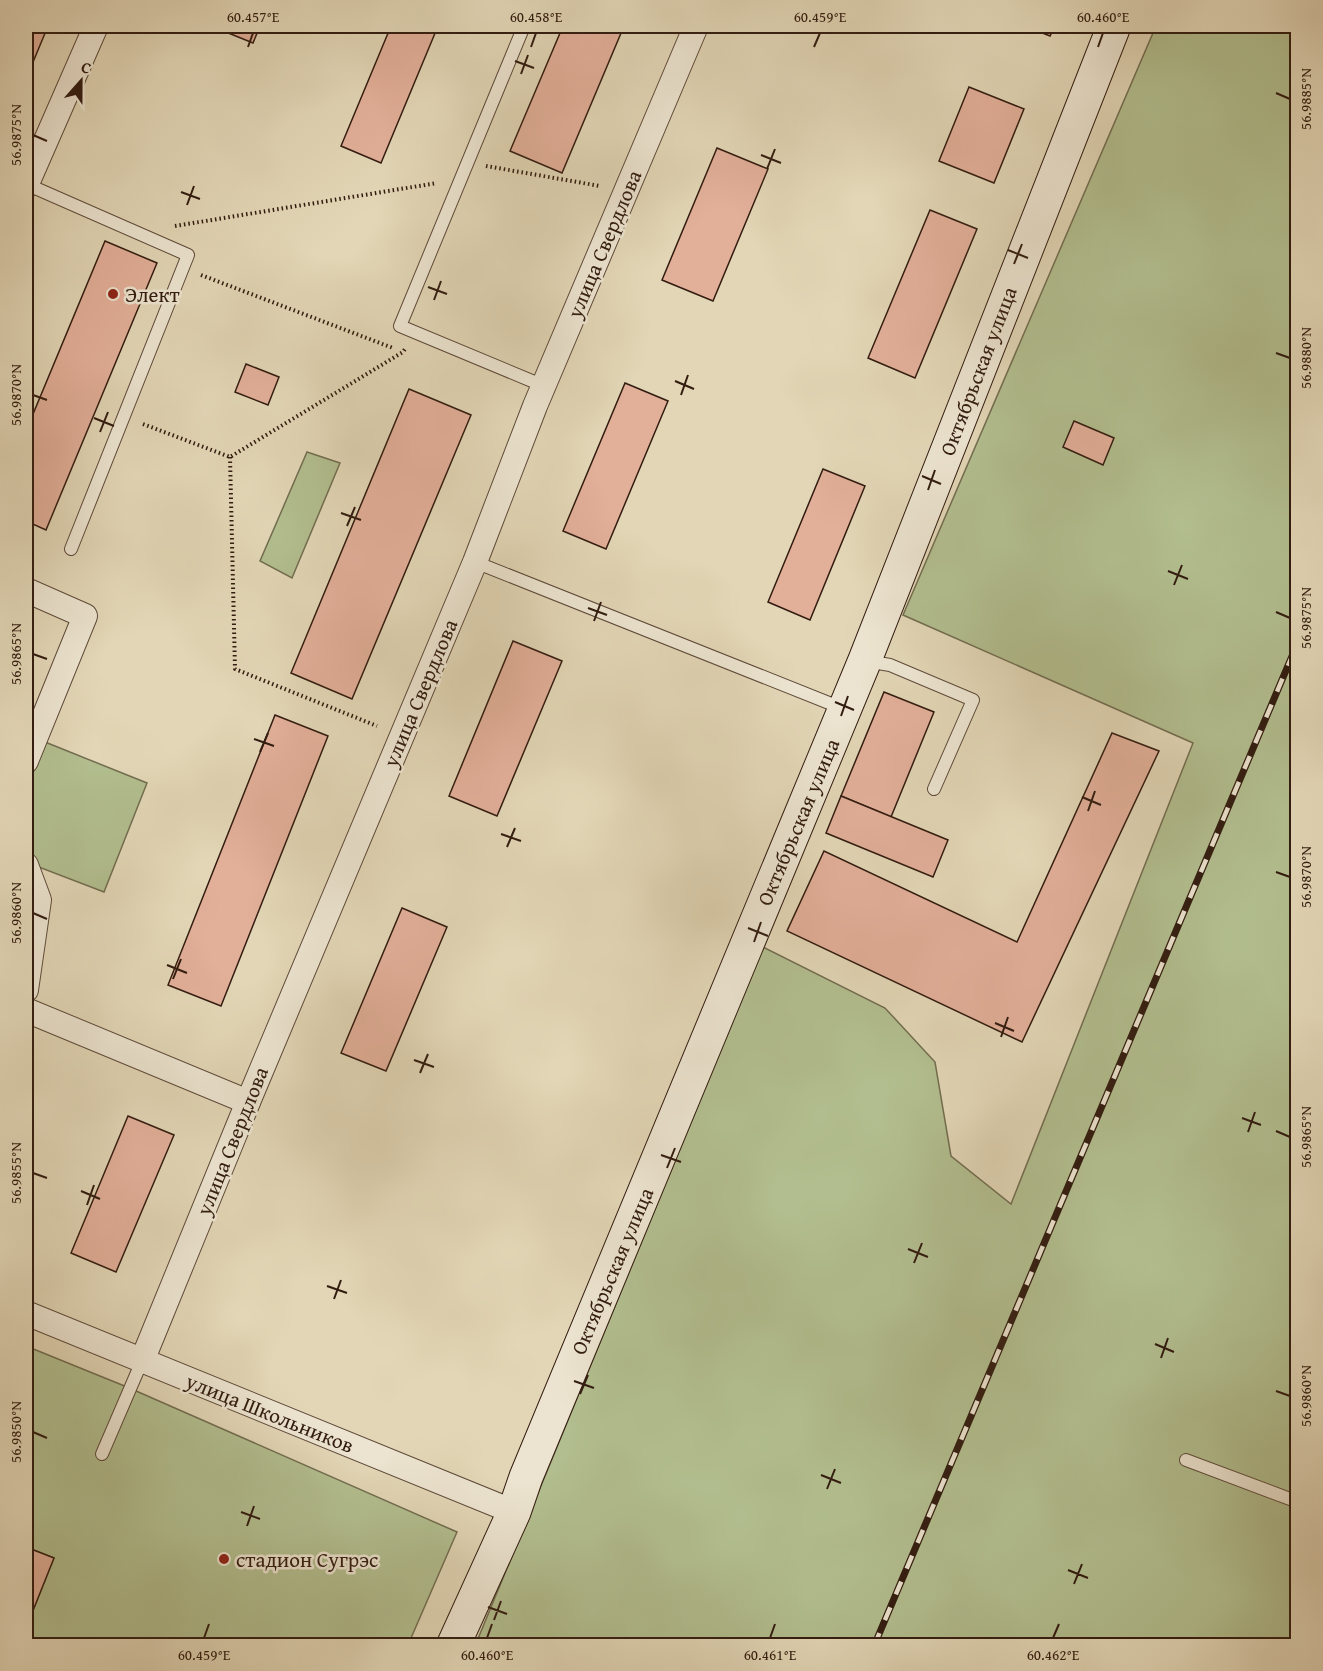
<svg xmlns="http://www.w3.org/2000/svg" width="1323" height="1671" font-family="'Gentium Book Plus',serif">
<rect width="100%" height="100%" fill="#e2d6b6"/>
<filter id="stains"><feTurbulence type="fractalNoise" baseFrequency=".00333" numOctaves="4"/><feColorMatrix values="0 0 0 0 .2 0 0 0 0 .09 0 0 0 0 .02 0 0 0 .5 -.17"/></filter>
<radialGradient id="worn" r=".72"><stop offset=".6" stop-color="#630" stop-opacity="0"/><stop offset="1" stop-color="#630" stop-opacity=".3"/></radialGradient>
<!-- green -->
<g fill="#b2be8f" stroke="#726d50" stroke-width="1.5">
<path d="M 1156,26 L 1297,26 L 1297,1645 L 475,1646 L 763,947 L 885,1008 L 935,1062 L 951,1156 L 1011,1204 L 1193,743 L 903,615 Z"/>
<path d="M 307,452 L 340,463 L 292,578 L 260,561 Z"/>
<path d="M 45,742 L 147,783 L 104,892 L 36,866 L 26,838 L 26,791 Z"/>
<path d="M 26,1346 L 127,1387 L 457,1532 L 408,1645 L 26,1645 L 26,1628 L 54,1558 L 26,1547 Z"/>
</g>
<!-- building -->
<g fill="#e2af99" stroke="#321c10" stroke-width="1.5">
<path d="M 26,26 L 48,26 L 26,79 Z"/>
<path d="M 211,26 L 260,26 L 253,43 Z"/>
<path d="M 391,26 L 438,26 L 381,163 L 341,146 Z"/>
<path d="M 563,26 L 624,26 L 562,173 L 510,151 Z"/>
<path d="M 1025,26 L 1055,26 L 1050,36 Z"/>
<path d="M 969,87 L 1024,109 L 994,183 L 939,161 Z"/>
<path d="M 717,148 L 768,169 L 713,301 L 662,280 Z"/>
<path d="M 930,210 L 977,229 L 915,378 L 868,358 Z"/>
<path d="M 105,241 L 157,263 L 46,530 L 26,521 L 26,431 Z"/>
<path d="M 246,364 L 279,377 L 268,405 L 235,392 Z"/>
<path d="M 625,383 L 668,401 L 606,549 L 563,531 Z"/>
<path d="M 409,389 L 471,415 L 352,699 L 291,673 Z"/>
<path d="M 1074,421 L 1114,438 L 1103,465 L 1063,447 Z"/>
<path d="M 823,469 L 865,486 L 810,620 L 768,602 Z"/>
<path d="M 513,641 L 562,661 L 497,816 L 449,796 Z"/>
<path d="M 884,692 L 934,712 L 891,817 L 841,796 Z"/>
<path d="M 275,715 L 328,736 L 221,1006 L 168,985 Z"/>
<path d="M 1112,733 L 1159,751 L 1022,1042 L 787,931 L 824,851 L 1017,942 Z"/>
<path d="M 841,796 L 948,840 L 933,877 L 826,833 Z"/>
<path d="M 402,908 L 447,927 L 386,1071 L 341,1053 Z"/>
<path d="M 128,1116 L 174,1135 L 116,1272 L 71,1253 Z"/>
<path d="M 26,1547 L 54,1558 L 26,1628 Z"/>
</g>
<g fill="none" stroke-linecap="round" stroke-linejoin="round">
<!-- lane casing -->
<g stroke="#5e4a3a" stroke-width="14">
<g id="lane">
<path d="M 524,26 L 400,326 L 544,386"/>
<path d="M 26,184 L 188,255 L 71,549"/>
<path d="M 475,562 L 844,709"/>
<path d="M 866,661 L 890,665 L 973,700 L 934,789"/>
<path d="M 102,1454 L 142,1361"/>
<path d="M 1186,1460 L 1298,1502"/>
</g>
</g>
<!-- street casing -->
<g stroke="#5e4a3a" stroke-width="26">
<g id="street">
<path d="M 26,186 L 96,26"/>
<path d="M 26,590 L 85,616 L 26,761"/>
<path d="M 26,865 L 39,900 L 26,990"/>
<path d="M 26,1010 L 248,1102"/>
<path d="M 26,1313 L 514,1512"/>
<path d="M 142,1361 L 248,1102 L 475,562 L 535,406 L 696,26"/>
</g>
</g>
<!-- secondary casing -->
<g stroke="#321c10" stroke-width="35">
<path id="secondary" d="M 453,1646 L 514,1512 L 526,1477 L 865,660 L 1114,26"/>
</g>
<!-- path -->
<g stroke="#321c10" stroke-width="4" stroke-dasharray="1.5 3" stroke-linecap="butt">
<path d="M 486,166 L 600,186"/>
<path d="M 175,226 L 437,183"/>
<path d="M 201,275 L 393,348"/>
<path d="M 143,424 L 230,457 L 403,352 L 405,349"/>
<path d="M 230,457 L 235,669 L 377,726"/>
</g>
<!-- lane -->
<use href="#lane" stroke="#ece4d0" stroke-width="12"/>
<!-- street -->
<use href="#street" stroke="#ece4d0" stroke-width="24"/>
<!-- secondary -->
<use href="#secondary" stroke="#ece4d0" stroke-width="33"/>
<!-- rail casing -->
<g stroke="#321c10" stroke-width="7">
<path id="rail" d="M 874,1646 L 1298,642"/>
</g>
<!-- rail -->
<use href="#rail" stroke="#ece4d0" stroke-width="4.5" stroke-dasharray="14" stroke-linecap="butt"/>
</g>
<!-- ticks -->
<path fill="none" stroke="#321c10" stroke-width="2" d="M 248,47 L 253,33M 531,47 L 536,33M 814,47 L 820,33M 1098,47 L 1103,33M 515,61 L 534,68M 521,74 L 528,55M 1276,93 L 1290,99M 33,135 L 47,141M 761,155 L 781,163M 767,169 L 775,149M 181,192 L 200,199M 187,205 L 194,186M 1008,250 L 1028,258M 1014,264 L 1022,244M 428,287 L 447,294M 434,300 L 441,281M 1276,353 L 1290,358M 675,381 L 694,389M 33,395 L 47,400M 681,395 L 688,375M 94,418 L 114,426M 100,432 L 108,412M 922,476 L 941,484M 928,490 L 935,470M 341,513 L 361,520M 347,526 L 355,507M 1168,571 L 1188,579M 1174,585 L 1182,565M 588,608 L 607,615M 1276,612 L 1290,618M 594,621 L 601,602M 33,654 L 47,659M 835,702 L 854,710M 841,716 L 848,696M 254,739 L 274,746M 260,752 L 268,733M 1082,797 L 1101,805M 1088,811 L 1095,791M 501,834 L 521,841M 507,847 L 515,828M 1276,872 L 1290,877M 33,913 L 47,919M 748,928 L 768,936M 754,942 L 761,922M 167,965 L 187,973M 173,979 L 181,959M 995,1023 L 1014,1031M 1001,1037 L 1008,1017M 414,1060 L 434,1067M 420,1073 L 428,1054M 1242,1118 L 1261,1125M 1276,1131 L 1290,1137M 1248,1132 L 1255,1112M 661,1155 L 681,1162M 667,1168 L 675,1148M 33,1173 L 47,1178M 81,1191 L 100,1199M 87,1205 L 94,1185M 908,1249 L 928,1257M 914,1263 L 922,1243M 327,1286 L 347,1293M 334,1299 L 341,1280M 1155,1344 L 1174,1352M 1161,1358 L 1168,1338M 574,1381 L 594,1388M 1276,1391 L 1290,1396M 580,1394 L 588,1375M 33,1432 L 47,1438M 821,1475 L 841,1483M 827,1489 L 835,1469M 241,1512 L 260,1519M 247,1526 L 254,1506M 1068,1570 L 1088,1578M 1074,1584 L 1082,1564M 488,1607 L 507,1614M 494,1620 L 501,1601M 204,1638 L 209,1624M 487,1638 L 492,1624M 770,1638 L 775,1624M 1053,1638 L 1059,1624"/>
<!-- markers -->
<g fill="#8f2418" stroke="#ece4d0" stroke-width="2">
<circle cx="113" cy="294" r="6"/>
<circle cx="224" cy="1559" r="6"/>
</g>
<g text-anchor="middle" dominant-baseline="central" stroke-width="5" stroke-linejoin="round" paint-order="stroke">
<!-- street labels -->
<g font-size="21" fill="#321c10" stroke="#ece4d0">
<text transform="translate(604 244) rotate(-67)">улица Свердлова</text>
<text transform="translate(978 371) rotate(-69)">Октябрьская улица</text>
<text transform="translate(420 693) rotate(-67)">улица Свердлова</text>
<text transform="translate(798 822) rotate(-67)">Октябрьская улица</text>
<text transform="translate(232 1141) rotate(-68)">улица Свердлова</text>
<text transform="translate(612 1271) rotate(-67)">Октябрьская улица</text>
<text transform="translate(270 1413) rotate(22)">улица Школьников</text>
</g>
<!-- poi labels -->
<g font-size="21" fill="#321c10" stroke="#ece4d0" text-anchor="start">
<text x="125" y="294">Элект</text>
<text x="236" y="1559">стадион Сугрэс</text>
</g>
</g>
<!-- margin -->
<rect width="1323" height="1671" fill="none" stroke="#e2d6b6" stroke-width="66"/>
<!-- north arrow -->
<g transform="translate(81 81) rotate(21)" stroke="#ece4d0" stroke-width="4.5" paint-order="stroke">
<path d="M0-4.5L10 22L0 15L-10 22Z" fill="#321c10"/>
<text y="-9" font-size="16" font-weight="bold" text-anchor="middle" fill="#321c10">С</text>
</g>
<rect x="33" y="33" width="1257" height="1605" fill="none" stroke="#321c10" stroke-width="2"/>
<g font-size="15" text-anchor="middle" fill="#321c10">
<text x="253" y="22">60.457°E</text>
<text x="536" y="22">60.458°E</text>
<text x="820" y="22">60.459°E</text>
<text x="1103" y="22">60.460°E</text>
<text transform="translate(1306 99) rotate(-90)" y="5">56.9885°N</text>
<text transform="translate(16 135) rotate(-90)" y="5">56.9875°N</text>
<text transform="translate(1306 358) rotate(-90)" y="5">56.9880°N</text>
<text transform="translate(16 395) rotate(-90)" y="5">56.9870°N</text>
<text transform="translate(1306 618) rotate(-90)" y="5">56.9875°N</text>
<text transform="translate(16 654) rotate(-90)" y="5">56.9865°N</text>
<text transform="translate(1306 877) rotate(-90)" y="5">56.9870°N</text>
<text transform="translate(16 913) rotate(-90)" y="5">56.9860°N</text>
<text transform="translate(1306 1137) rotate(-90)" y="5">56.9865°N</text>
<text transform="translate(16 1173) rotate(-90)" y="5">56.9855°N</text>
<text transform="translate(1306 1396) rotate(-90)" y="5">56.9860°N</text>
<text transform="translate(16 1432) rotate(-90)" y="5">56.9850°N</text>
<text x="204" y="1660">60.459°E</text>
<text x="487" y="1660">60.460°E</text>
<text x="770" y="1660">60.461°E</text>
<text x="1053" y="1660">60.462°E</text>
</g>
<rect width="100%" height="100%" filter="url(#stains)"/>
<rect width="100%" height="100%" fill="url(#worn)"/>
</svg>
